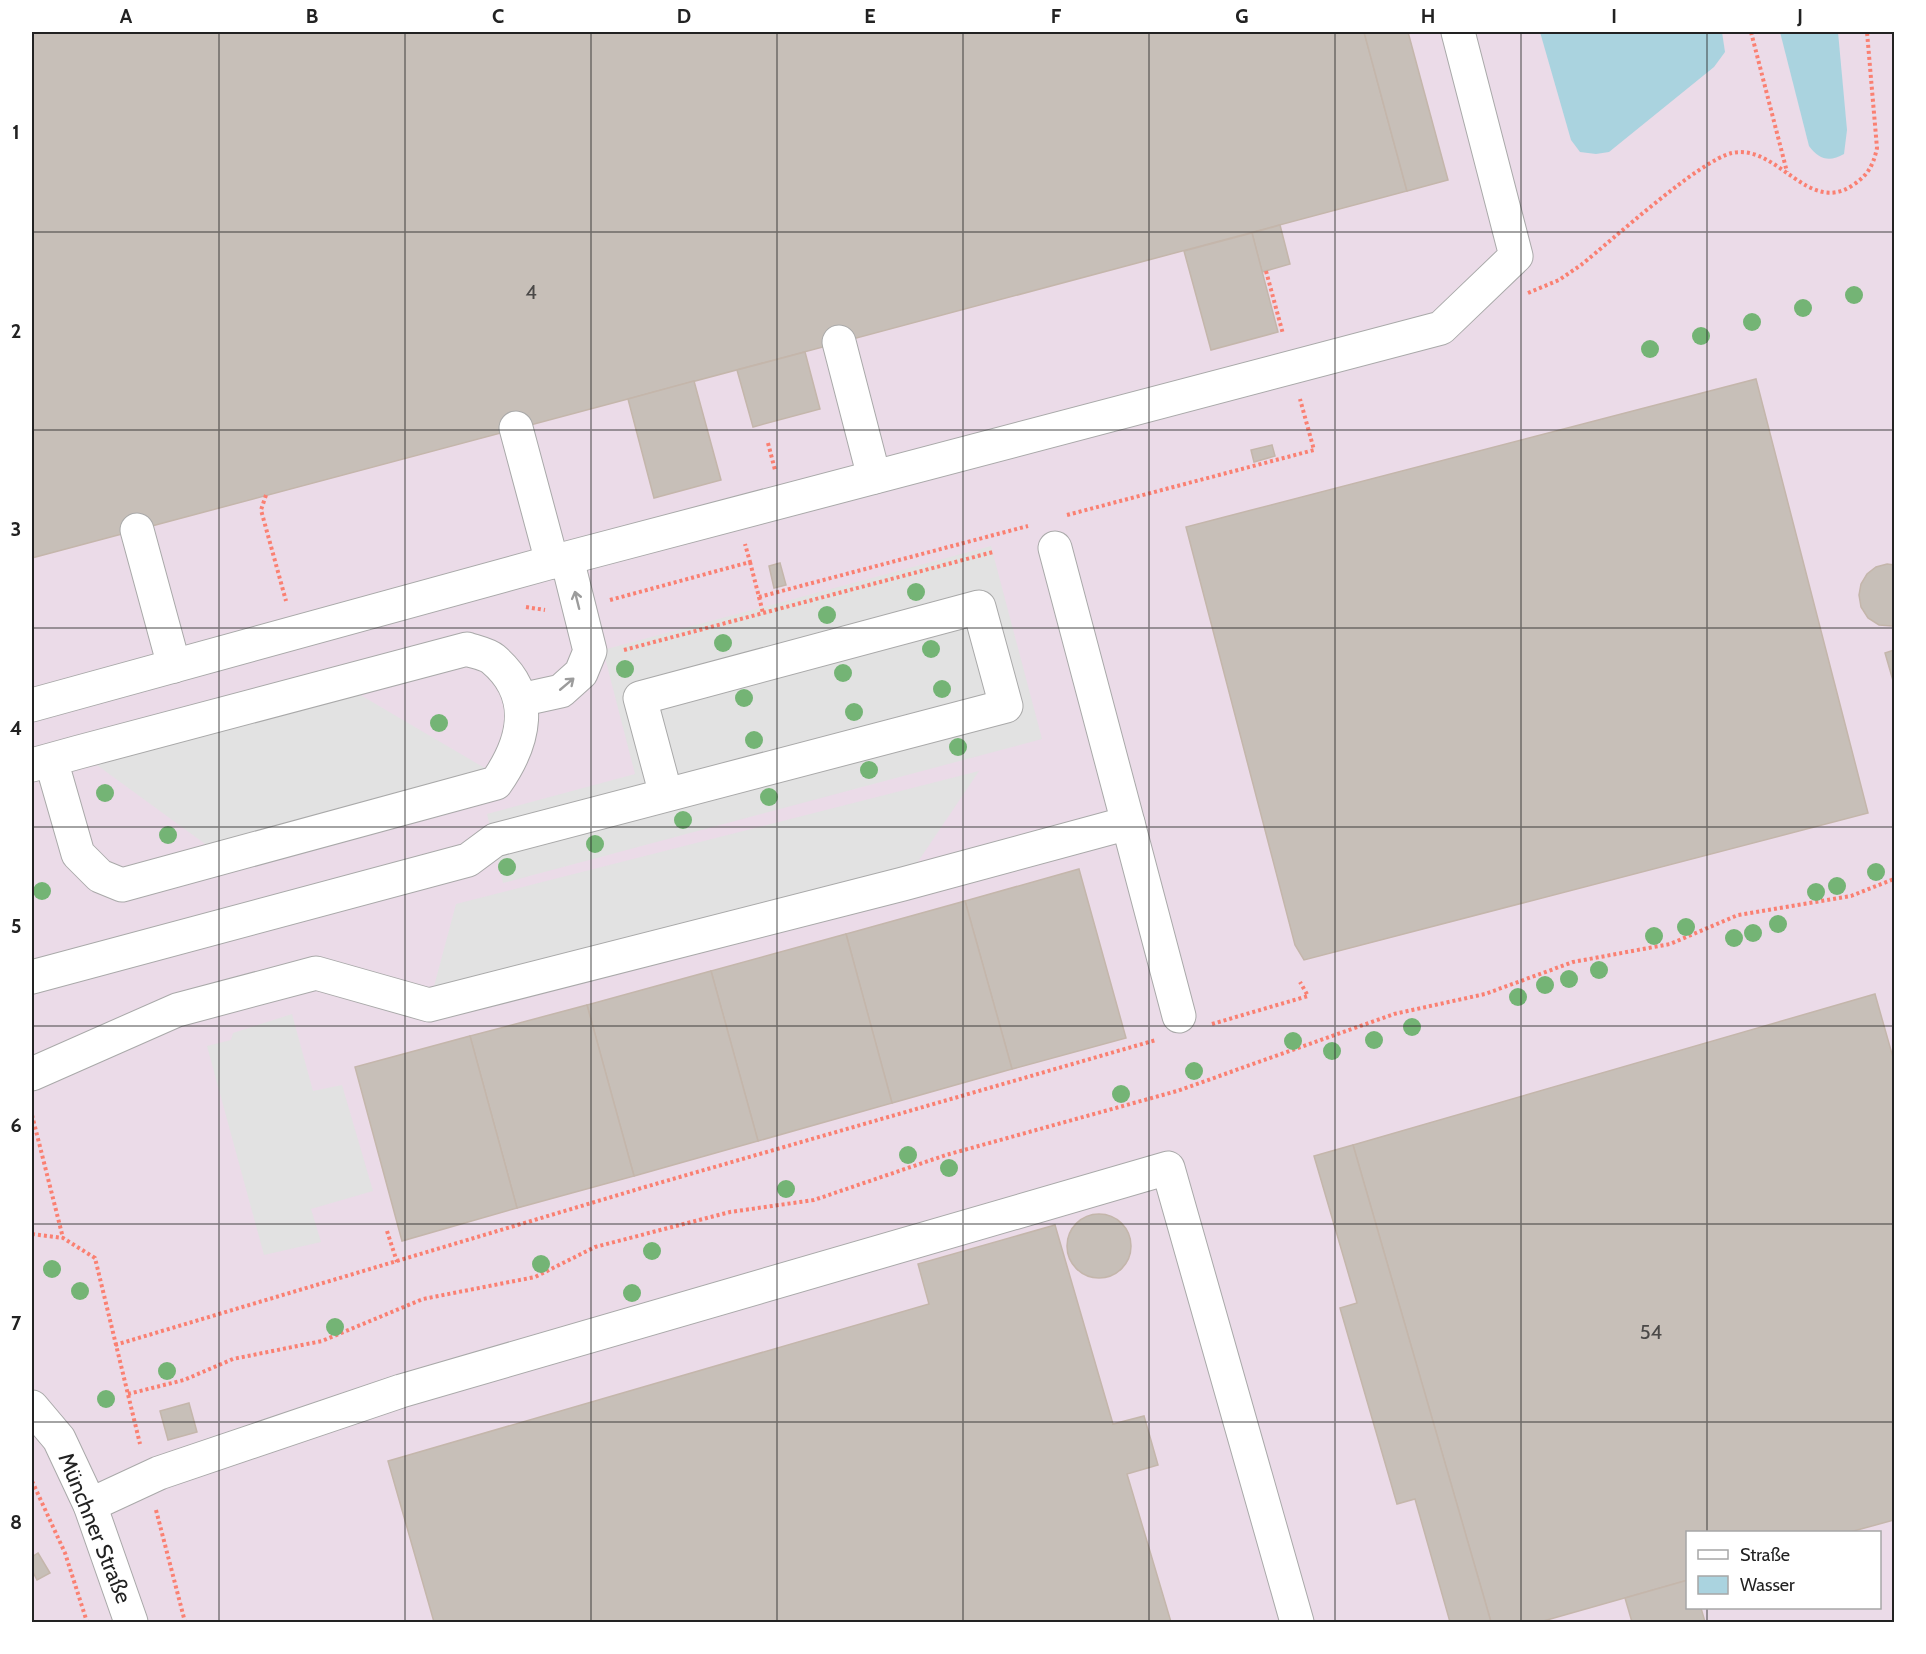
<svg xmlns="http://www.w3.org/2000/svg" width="1926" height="1654" font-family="Cabin,sans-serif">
<rect width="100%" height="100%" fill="#f2efe9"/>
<!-- industrial -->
<path fill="#ebdbe8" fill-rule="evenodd" d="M 32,32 L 1894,32 L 1894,1622 L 32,1622 ZM 1688,1532 L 1880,1532 L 1880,1608 L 1688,1608 Z"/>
<!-- parking -->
<g fill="#e2e2e2">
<path d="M 991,546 L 1042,739 L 503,883 L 487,814 L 635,774 L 603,650 Z"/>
<path d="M 340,683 L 500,777 L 223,857 L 79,752 Z"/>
<path d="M 979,771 L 903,884 L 429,1005 L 456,904 Z"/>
<path d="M 292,1014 L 313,1091 L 342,1085 L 373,1191 L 311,1209 L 321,1242 L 264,1255 L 207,1046 L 231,1040 L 233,1033 Z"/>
</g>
<!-- water -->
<g fill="#aad3df">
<path d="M 1540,32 L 1722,32 L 1725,52 L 1714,67 L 1609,152 L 1596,154 L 1580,152 L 1571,140 Z"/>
<path d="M 1780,32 L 1838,32 L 1847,130 L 1844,154 C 1830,162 1819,160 1809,146 Z"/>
</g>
<!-- building -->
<g fill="#c7bfb8" stroke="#c4b6ab" stroke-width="1.5">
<path d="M 32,32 L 1364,32 L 1407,191 L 32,558 Z"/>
<path d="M 1364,32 L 1408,32 L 1448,180 L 1407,191 Z"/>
<path d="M 1280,225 L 1290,264 L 1262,272 L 1252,233 Z"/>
<path d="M 1252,233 L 1278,332 L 1211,350 L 1184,251 Z"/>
<path d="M 805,352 L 820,409 L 753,427 L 737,370 Z"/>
<path d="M 1756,379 L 1868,813 L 1304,960 L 1295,945 L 1186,527 Z"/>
<path d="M 694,381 L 721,480 L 654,498 L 628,399 Z"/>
<path d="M 1272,445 L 1275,456 L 1254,462 L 1251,450 Z"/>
<path d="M 780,563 L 786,585 L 774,588 L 769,566 Z"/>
<path d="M 1887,564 L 1894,565 L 1894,626 L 1892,626 L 1879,625 L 1868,618 L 1861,607 L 1859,595 L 1861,584 L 1867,574 L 1876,567 Z"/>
<path d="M 1894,650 L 1894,684 L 1885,653 Z"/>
<path d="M 1079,869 L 1126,1038 L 1012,1069 L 965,901 Z"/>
<path d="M 965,901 L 1012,1069 L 892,1103 L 846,934 Z"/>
<path d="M 846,934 L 892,1103 L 758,1141 L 711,971 Z"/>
<path d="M 711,971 L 758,1141 L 634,1176 L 587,1005 Z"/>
<path d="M 1875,994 L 1894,1061 L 1894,1520 L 1850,1532 L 1688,1532 L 1688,1580 L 1540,1622 L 1491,1622 L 1353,1145 Z"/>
<path d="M 587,1005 L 634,1176 L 517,1208 L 470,1036 Z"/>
<path d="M 470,1036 L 517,1208 L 402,1241 L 355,1067 Z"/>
<path d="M 1353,1145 L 1491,1622 L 1450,1622 L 1415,1499 L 1397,1504 L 1340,1308 L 1357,1303 L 1314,1156 Z"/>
<circle cx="1099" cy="1246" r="32"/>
<path d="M 1055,1225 L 1113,1424 L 1144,1416 L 1158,1465 L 1127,1474 L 1171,1622 L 434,1622 L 388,1461 L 929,1304 L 918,1264 Z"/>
<path d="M 189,1403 L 197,1432 L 168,1440 L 160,1411 Z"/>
<path d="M 38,1553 L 50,1573 L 37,1580 L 32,1570 L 32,1557 Z"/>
<path d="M 1688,1580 L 1688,1608 L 1701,1608 L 1705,1622 L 1632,1622 L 1625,1598 Z"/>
</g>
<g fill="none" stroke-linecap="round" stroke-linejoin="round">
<!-- minor casing -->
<g stroke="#a9a9a9" stroke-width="35">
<g id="minor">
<path d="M 839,342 L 874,477"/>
<path d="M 516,428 L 552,562"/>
<path d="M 137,530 L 174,666"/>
<path d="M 1055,548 L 1128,823"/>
<path d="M 520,700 L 561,691 L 581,673 L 590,651 L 567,559"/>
<path d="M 32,705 L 552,562 L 1441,328 L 1516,256 L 1458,32"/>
<path d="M 32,765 L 79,752 L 467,649 C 475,652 487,654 493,659 C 537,696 524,743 496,783 L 122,885 L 100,876 L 78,854 L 51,760"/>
<path d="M 32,977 L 468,860 L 495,840 L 1006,706 L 979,607 L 640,698 L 666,795"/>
<path d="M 32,1074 L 177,1010 L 316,973 L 429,1005 L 903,884 L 1128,823 L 1179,1016"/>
<path d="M 32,1407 L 59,1439 L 90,1505 L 131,1622"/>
<path d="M 90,1505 L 159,1473 L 401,1391 L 1168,1168 L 1297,1622"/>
</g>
</g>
<!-- path -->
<g stroke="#fa8072" stroke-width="4" stroke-dasharray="3 3" stroke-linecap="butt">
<path d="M 1751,32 L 1787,172"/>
<path d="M 1266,271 L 1283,334"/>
<path d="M 1528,293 L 1559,280 L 1581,265 C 1611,241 1700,160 1732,153 C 1777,143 1808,216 1853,185 C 1868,175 1873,166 1877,148 L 1867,32"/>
<path d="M 768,443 L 775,470"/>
<path d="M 266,495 L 261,510 L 286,601"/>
<path d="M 1067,515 L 1314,450 L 1300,399"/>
<path d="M 750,562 L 759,597 L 1028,526"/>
<path d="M 759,597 L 763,613"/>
<path d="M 610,600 L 750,562 L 745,544"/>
<path d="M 526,607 L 545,610"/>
<path d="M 624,650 L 993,552"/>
<path d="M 1212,1024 L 1308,996 L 1300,982"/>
<path d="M 32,1115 L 63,1238"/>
<path d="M 387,1231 L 397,1262"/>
<path d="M 32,1234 L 63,1238 L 95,1258 L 140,1444"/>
<path d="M 115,1345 L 645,1187 L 1156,1040"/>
<path d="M 128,1394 L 184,1380 L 233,1359 L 322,1341 L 423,1299 L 535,1277 L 595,1247 L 730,1212 L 814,1200 L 946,1155 L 1177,1091 L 1394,1014 L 1485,994 L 1573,962 L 1670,944 L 1738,915 L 1851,896 L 1894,879"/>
<path d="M 32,1481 L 65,1553 L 87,1622"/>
<path d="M 156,1510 L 185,1622"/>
</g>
<!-- minor -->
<use href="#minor" stroke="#fff" stroke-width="33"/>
</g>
<!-- trees -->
<g fill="#74b475">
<circle cx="1854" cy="295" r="9"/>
<circle cx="1803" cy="308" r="9"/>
<circle cx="1752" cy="322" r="9"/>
<circle cx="1701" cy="336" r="9"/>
<circle cx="1650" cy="349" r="9"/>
<circle cx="916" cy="592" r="9"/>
<circle cx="827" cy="615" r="9"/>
<circle cx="723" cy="643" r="9"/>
<circle cx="931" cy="649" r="9"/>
<circle cx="625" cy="669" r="9"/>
<circle cx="843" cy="673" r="9"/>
<circle cx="942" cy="689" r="9"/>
<circle cx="744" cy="698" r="9"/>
<circle cx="854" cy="712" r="9"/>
<circle cx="439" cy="723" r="9"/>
<circle cx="754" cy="740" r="9"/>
<circle cx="958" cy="747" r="9"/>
<circle cx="869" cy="770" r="9"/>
<circle cx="105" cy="793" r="9"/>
<circle cx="769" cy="797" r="9"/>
<circle cx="683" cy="820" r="9"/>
<circle cx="168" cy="835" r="9"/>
<circle cx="595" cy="844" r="9"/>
<circle cx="507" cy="867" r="9"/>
<circle cx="1876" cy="872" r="9"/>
<circle cx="1837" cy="886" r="9"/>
<circle cx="42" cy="891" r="9"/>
<circle cx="1816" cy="892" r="9"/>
<circle cx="1778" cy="924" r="9"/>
<circle cx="1686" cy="927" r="9"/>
<circle cx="1753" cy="933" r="9"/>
<circle cx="1654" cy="936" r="9"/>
<circle cx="1734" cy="938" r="9"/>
<circle cx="1599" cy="970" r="9"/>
<circle cx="1569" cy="979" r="9"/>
<circle cx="1545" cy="985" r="9"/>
<circle cx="1518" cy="997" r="9"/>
<circle cx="1412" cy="1027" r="9"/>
<circle cx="1374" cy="1040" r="9"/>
<circle cx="1293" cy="1041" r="9"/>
<circle cx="1332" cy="1051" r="9"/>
<circle cx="1194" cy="1071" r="9"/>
<circle cx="1121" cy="1094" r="9"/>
<circle cx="908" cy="1155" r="9"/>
<circle cx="949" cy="1168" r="9"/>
<circle cx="786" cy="1189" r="9"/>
<circle cx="652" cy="1251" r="9"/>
<circle cx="541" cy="1264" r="9"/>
<circle cx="52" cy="1269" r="9"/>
<circle cx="80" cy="1291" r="9"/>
<circle cx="632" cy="1293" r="9"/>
<circle cx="335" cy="1327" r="9"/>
<circle cx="167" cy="1371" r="9"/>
<circle cx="106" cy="1399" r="9"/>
</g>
<!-- one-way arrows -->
<defs><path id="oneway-shaft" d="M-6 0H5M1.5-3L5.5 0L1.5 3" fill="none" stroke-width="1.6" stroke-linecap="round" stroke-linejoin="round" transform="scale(1.5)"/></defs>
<g stroke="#9c9c9c">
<use href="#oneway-shaft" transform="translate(577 600) rotate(-104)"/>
<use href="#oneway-shaft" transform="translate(567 684) rotate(-40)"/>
</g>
<!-- grid -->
<path fill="none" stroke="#222" stroke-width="1.5" stroke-opacity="0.55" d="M 219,32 L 219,1622M 405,32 L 405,1622M 591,32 L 591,1622M 777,32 L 777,1622M 963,32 L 963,1622M 1149,32 L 1149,1622M 1335,32 L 1335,1622M 1521,32 L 1521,1622M 1707,32 L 1707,1532M 32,232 L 1894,232M 32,430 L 1894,430M 32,628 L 1894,628M 32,827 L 1894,827M 32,1026 L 1894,1026M 32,1224 L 1894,1224M 32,1422 L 1894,1422M 1707,1608 L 1707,1622"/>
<g text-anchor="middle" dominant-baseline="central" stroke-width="6" stroke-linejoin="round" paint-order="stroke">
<!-- number labels -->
<g font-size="20" fill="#4b4948">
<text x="531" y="292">4</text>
<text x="1651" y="1332">54</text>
</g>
<!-- street labels -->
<g font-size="22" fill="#222" stroke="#fff">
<text transform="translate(95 1528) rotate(68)">Münchner Straße</text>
</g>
</g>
<!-- border -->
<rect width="1926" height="1654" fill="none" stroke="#ffffff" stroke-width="66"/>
<!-- legend -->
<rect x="1686" y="1531" width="195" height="78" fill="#ffffff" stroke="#a7a7a7" stroke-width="1.5"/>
<rect x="1698" y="1550" width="30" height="9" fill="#ffffff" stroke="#a7a7a7" stroke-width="1.5"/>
<text x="1740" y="1561" font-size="18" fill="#222222">Straße</text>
<rect x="1698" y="1576" width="30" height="18" fill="#aad3df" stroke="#a7a7a7" stroke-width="1.5"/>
<text x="1740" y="1591" font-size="18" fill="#222222">Wasser</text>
<rect x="33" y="33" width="1860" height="1588" fill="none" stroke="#222" stroke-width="2"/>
<g font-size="20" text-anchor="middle" font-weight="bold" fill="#222">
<text x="126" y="23">A</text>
<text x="312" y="23">B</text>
<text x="498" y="23">C</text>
<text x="684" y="23">D</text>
<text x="870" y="23">E</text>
<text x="1056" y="23">F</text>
<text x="1242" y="23">G</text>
<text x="1428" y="23">H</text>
<text x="1614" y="23">I</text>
<text x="1800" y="23">J</text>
<text x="16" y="139">1</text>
<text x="16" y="338">2</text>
<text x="16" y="536">3</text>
<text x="16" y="735">4</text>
<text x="16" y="933">5</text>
<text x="16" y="1132">6</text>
<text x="16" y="1330">7</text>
<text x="16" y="1529">8</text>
</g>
</svg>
